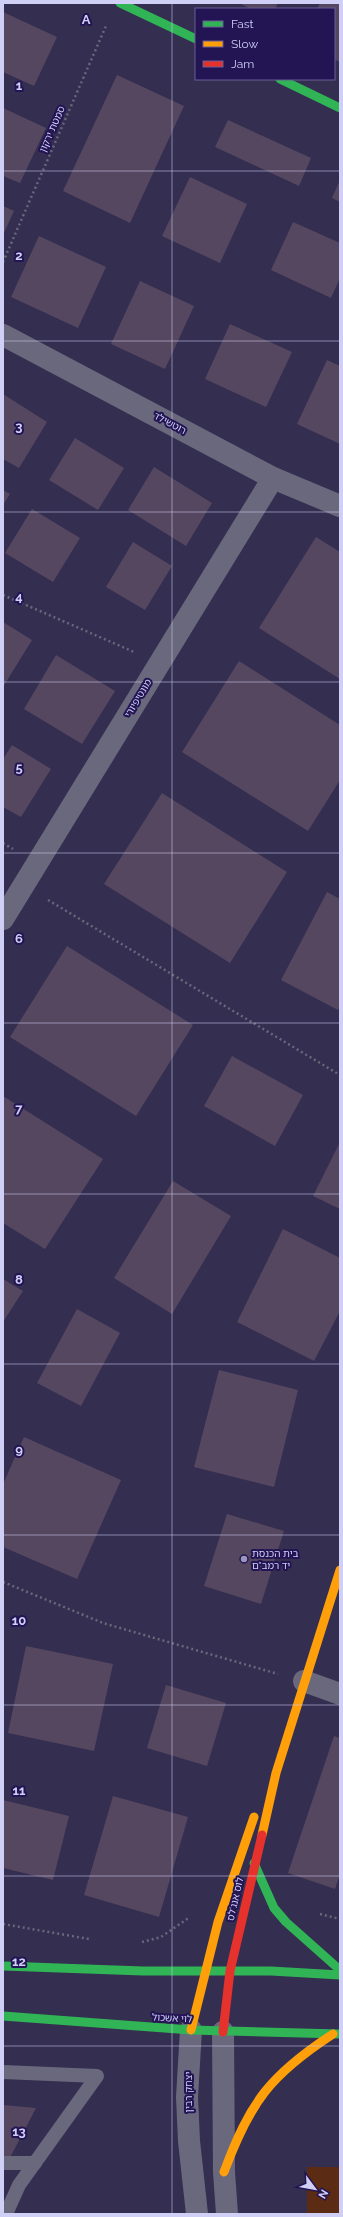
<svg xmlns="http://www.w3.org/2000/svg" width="343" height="2217" font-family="Raleway,'Noto Sans Hebrew',sans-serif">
<rect width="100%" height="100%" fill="#342e50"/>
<!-- green -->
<rect fill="#5c2b13" x="307" y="2167" width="33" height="47"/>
<!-- building -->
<g fill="#564760">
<path d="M 239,3 L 278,3 L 275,9 L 251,9 Z"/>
<path d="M 320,3 L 340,3 L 340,62 L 334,59 L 334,9 L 317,9 Z"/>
<path d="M 3,12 L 57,37 L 34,86 L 3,72 Z"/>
<path d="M 117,75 L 184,106 L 130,223 L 63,191 Z"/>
<path d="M 3,108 L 46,128 L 20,183 L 3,176 Z"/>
<path d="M 228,120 L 311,158 L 299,186 L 215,147 Z"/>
<path d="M 190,177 L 247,204 L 220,263 L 162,236 Z"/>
<path d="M 340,180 L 340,202 L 332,198 Z"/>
<path d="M 3,206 L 14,211 L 3,235 Z"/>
<path d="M 293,222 L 340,243 L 340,278 L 331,298 L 271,270 Z"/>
<path d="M 39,236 L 106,267 L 78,328 L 11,297 Z"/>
<path d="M 140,281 L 194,306 L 165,369 L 111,344 Z"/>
<path d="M 230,324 L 292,352 L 266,407 L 205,379 Z"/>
<path d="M 327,360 L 340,366 L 340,444 L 297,424 Z"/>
<path d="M 3,394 L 47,422 L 19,468 L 3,459 Z"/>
<path d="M 75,438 L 124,468 L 98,510 L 49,480 Z"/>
<path d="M 154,467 L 212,503 L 186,546 L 128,510 Z"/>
<path d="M 3,490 L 10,494 L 3,505 Z"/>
<path d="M 32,509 L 80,538 L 53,582 L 5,553 Z"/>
<path d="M 316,537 L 340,552 L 340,679 L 259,628 Z"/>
<path d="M 133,542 L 172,566 L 145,610 L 106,587 Z"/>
<path d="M 3,622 L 32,640 L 3,687 Z"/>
<path d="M 56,655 L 115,691 L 82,744 L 24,709 Z"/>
<path d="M 239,661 L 340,725 L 340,780 L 308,831 L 182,752 Z"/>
<path d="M 12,745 L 51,769 L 21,817 L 3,807 L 3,759 Z"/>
<path d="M 162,793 L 287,872 L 230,963 L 104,884 Z"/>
<path d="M 327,892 L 340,899 L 340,1006 L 338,1010 L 281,980 Z"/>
<path d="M 67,946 L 193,1025 L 136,1116 L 10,1037 Z"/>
<path d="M 232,1056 L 303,1095 L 275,1146 L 204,1106 Z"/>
<path d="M 3,1096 L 103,1159 L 45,1249 L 3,1223 Z"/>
<path d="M 340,1142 L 340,1209 L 313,1196 Z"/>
<path d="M 173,1181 L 231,1216 L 172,1314 L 114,1278 Z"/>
<path d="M 283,1229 L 340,1258 L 340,1311 L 314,1361 L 237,1322 Z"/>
<path d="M 3,1279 L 23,1291 L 3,1322 Z"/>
<path d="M 77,1309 L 120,1333 L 81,1406 L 37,1383 Z"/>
<path d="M 219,1370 L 298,1390 L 274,1487 L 194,1467 Z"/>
<path d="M 24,1437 L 121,1480 L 77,1579 L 3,1547 L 3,1484 Z"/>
<path d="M 227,1514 L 284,1531 L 261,1604 L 204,1586 Z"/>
<path d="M 26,1646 L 113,1664 L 94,1751 L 8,1733 Z"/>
<path d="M 166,1685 L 226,1703 L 207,1766 L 147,1748 Z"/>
<path d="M 334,1736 L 340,1738 L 340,1874 L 335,1889 L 288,1873 Z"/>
<path d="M 113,1796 L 188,1817 L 159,1917 L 84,1895 Z"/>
<path d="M 3,1800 L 69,1816 L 53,1880 L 3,1868 Z"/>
<path d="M 3,2105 L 36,2108 L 3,2171 Z"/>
</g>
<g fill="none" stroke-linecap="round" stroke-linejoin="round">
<!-- path -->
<g stroke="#6a677b" stroke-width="2.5" stroke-dasharray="2 3" stroke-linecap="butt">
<path d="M 3,262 L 106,26"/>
<path d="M 3,595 L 134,652"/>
<path d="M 3,843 L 13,849"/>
<path d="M 48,900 L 340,1075"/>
<path d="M 3,1582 L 103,1623 L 278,1674"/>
<path d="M 320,1914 L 340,1919"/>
<path d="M 3,1924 L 89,1939"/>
<path d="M 142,1942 L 161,1937 L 190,1917"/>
</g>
<!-- lane -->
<g stroke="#6a687d" stroke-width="14">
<path d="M 3,2072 L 97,2076 L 19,2185 L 6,2214"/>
<path d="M 3,2163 L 35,2163"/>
</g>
<!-- street -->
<g stroke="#6a687d" stroke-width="22">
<path d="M 3,335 L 273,478 L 340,506"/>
<path d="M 3,919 L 273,478"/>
<path d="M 304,1681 L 340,1694"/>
<path d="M 191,2030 L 187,2097 L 189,2141 L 197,2214"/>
<path d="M 223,2032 L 224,2172 L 227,2214"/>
</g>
<!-- fast -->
<g stroke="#30b455" stroke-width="9">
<path d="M 120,3 L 196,39"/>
<path d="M 280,79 L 340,108"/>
<path d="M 254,1863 L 274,1908 L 286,1922 L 340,1970"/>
<path d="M 3,1966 L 143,1971 L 271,1971 L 340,1975"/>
<path d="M 3,2016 L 191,2030 L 340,2034"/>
</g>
<!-- slow -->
<g stroke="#ff9f0a" stroke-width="9">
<path d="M 262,1835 L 276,1773 L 340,1570"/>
<path d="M 191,2030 L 218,1922 L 254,1817"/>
<path d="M 224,2172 C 250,2102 270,2075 333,2034"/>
</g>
<!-- jam -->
<path stroke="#e5322d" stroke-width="9" d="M 223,2032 L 230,1971 L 262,1835"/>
</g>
<!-- grid -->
<path fill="none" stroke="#d0cff6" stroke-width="1" stroke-opacity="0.55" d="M 172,3 L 172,2214M 3,171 L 340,171M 3,341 L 340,341M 3,512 L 340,512M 3,682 L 340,682M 3,853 L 340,853M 3,1023 L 340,1023M 3,1194 L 340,1194M 3,1364 L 340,1364M 3,1535 L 340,1535M 3,1705 L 340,1705M 3,1876 L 340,1876M 3,2046 L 340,2046"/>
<!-- markers -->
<circle fill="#9997bc" stroke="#231454" stroke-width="1.5" cx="244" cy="1559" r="4"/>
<g text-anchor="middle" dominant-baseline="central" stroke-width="4" stroke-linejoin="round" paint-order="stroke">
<!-- street labels -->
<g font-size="10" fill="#d0cff6" stroke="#231454">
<text transform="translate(52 129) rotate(-66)">סמטת ירקון</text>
<text transform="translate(170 423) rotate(28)">רוטשילד</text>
<text transform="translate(138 698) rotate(-59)">מונטיפיורי</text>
<text transform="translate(235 1899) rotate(-77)">לוס אנג'לס</text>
<text transform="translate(172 2018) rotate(3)">לוי אשכול</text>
<text transform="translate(188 2092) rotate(-90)">יצחק רבין</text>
</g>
<!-- poi labels -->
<g font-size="10" fill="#d0cff6" stroke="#231454" text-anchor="start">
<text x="252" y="1553">בית הכנסת<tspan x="252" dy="12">יד רמב"ם</tspan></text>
</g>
</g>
<g font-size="13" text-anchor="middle" font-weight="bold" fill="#d0cff6" stroke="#231454" stroke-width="4" stroke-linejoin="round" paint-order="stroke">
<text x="86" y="24">A</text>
<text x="19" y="90">1</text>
<text x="19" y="260">2</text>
<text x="19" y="431">3</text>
<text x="19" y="601">4</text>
<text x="19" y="772">5</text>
<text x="19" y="943">6</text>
<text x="19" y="1113">7</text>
<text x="19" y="1284">8</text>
<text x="19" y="1454">9</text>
<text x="19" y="1625">10</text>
<text x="19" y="1795">11</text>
<text x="19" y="1966">12</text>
<text x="19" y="2136">13</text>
</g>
<!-- border -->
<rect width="343" height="2217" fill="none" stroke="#d0cff6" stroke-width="8"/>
<!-- legend -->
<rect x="195" y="8" width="140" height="72" fill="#231454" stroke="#685f95"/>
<rect x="203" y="21" width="20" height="6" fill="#30b455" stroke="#685f95"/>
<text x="231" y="28" font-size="12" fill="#d0cff6">Fast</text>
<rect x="203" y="41" width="20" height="6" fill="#ff9f0a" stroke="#685f95"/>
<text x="231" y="48" font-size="12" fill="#d0cff6">Slow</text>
<rect x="203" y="61" width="20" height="6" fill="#e5322d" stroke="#685f95"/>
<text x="231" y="68" font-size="12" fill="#d0cff6">Jam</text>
<!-- north arrow -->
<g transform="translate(315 2189) rotate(122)" stroke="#231454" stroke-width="3" paint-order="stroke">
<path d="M0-3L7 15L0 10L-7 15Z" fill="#d0cff6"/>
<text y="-6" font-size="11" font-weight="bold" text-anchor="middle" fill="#d0cff6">N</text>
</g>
</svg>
